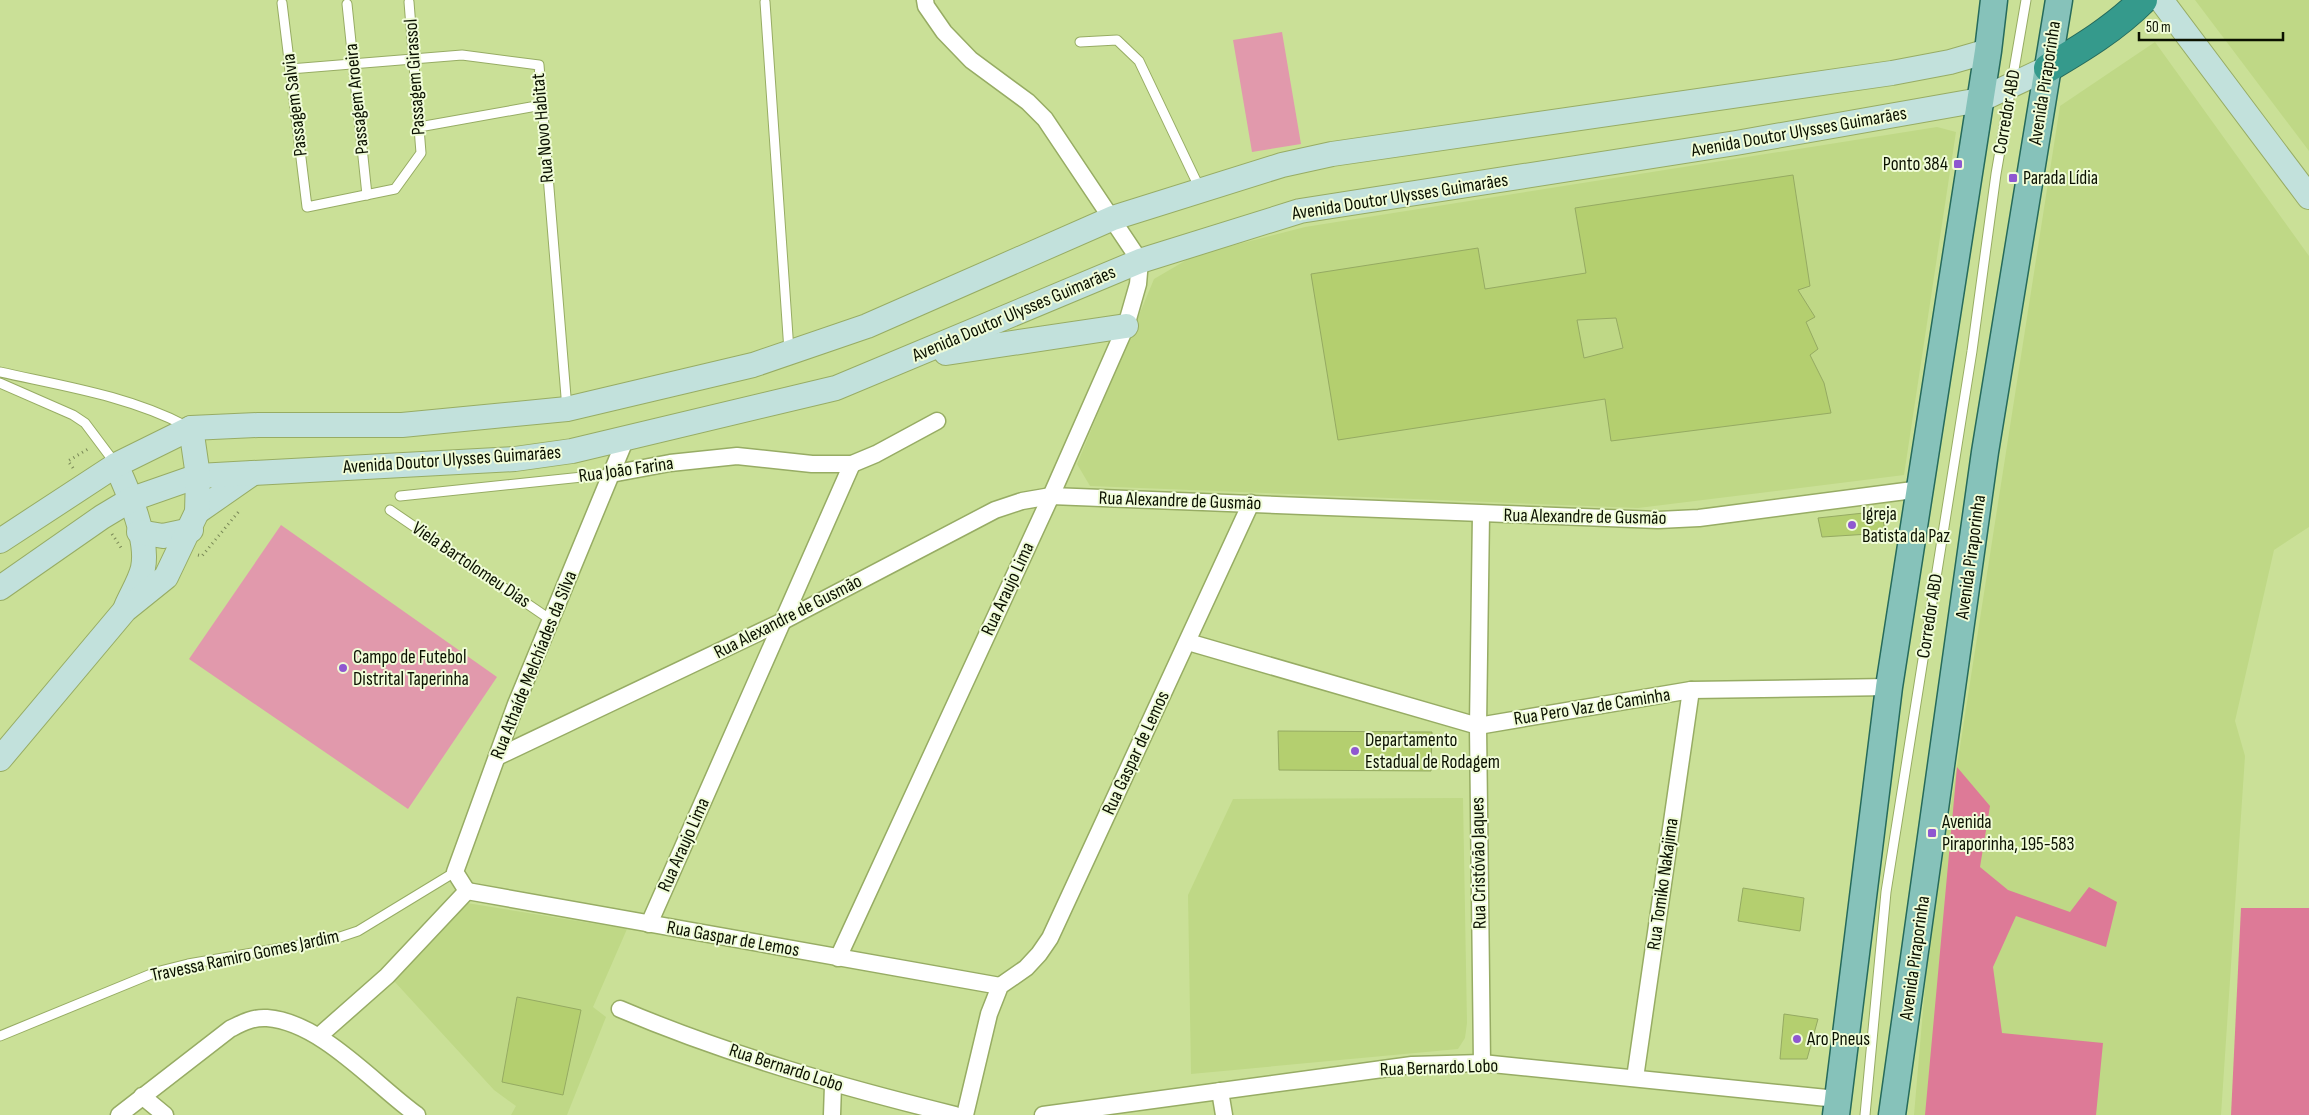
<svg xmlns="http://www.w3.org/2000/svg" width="2309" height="1115" font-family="'Sofia Sans Condensed',sans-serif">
<rect width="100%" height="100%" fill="#cae097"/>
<!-- built -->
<g fill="#bfd886">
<path d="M 2195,0 L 2309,0 L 2309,151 Z"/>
<path d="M 2155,42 L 2309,256 L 2309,527 L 2274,550 L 2235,721 L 2245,756 L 2221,1115 L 1914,1115 L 1928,952 L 2060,106 Z"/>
<path d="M 1937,127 L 1956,132 L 1904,475 L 1638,508 L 1090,486 L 1077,464 L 1154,279 L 1195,255 L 1305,227 Z"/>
<path d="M 1463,798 L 1467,1023 L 1465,1038 L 1458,1049 L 1191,1074 L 1188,895 L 1233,799 Z"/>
<path d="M 467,903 L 627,929 L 593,1007 L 606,1017 L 567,1115 L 511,1115 L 516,1106 L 494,1090 L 394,981 Z"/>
</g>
<!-- green -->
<g fill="#e199ac">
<path d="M 1282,32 L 1301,144 L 1252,152 L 1233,40 Z"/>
<path d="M 281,525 L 497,677 L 408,809 L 189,659 Z"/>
</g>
<!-- forest -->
<g fill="#dd7a97">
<path d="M 1957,767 L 1990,806 L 1980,867 L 2008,890 L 2070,912 L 2089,887 L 2117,902 L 2106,947 L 2016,916 L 1993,967 L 2002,1033 L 2103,1043 L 2096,1115 L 1925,1115 Z"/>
<path d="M 2241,908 L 2309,908 L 2309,1115 L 2231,1115 Z"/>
</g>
<!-- building -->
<g fill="#b4cf6f" stroke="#95aa62" fill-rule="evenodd">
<path d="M 1793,175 L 1810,286 L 1798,290 L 1815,317 L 1806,322 L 1818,349 L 1810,355 L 1824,383 L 1831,413 L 1611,441 L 1605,399 L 1338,440 L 1311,274 L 1478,248 L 1485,289 L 1586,273 L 1575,208 ZM 1616,318 L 1623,348 L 1584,358 L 1577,320 Z"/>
<path d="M 1882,511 L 1885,533 L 1822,537 L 1818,518 Z"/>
<path d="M 1278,731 L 1432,732 L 1431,771 L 1279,770 Z"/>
<path d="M 1743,888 L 1804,898 L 1800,931 L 1738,921 Z"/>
<path d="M 517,997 L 581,1010 L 563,1095 L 502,1082 Z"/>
<path d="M 1784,1014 L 1818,1019 L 1807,1059 L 1780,1059 Z"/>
</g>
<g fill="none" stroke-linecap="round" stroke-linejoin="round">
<!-- lane casing -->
<g stroke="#97ac64" stroke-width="11">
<g id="lane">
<path d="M 765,2 L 789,351"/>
<path d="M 282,3 L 307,207 L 395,189 L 421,153 L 409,2"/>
<path d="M 347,4 L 367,195"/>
<path d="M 1080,42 L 1117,40 L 1139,61 L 1200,189"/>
<path d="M 290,69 L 462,55 L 539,65 L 567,409"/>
<path d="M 419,127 L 542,105"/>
<path d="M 0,372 C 63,386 129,396 186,426"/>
<path d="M 0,383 L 73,415 L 85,423 L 115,463"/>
<path d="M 400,496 L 611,474"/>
<path d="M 390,510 L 551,620"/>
<path d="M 0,1036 L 156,972 L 188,964 L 334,939 L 358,931 L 455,872"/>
<path d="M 1865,1115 L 1886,892 L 1972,351 L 1996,174 L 2026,0"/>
</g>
</g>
<!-- street casing -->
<g stroke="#97ac64" stroke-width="19">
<g id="street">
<path d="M 611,474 L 670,463 L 737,456 L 812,464 L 852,464 L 876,454 L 937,421"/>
<path d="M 1481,514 L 1478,726 L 1482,1063"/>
<path d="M 1188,642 L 1478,726 L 1691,690 L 1889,687"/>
<path d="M 497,757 L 783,621 L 995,510 L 1022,501 L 1051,496 L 1658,520 L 1699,518 L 1921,489"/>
<path d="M 467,891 L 1000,986"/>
<path d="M 467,891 L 455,872 L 516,704 L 626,438"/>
<path d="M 649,924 L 852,464"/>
<path d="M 838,958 L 1051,496 L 1126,326 L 1138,284 L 1140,261 L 1045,119 L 1028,102 L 971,60 L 944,32 L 926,6 L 925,0"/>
<path d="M 620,1009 C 728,1055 842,1087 955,1115"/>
<path d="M 319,1036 L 387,976 L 467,891"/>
<path d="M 1635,1078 L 1691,690"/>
<path d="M 1220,1091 L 1224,1115"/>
<path d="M 142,1096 L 165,1115"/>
<path d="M 119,1115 L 230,1029 C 242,1023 253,1017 267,1018 C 321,1022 374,1084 417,1115"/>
<path d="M 832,1115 L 833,1085"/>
<path d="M 965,1115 L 989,1014 L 1000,986 L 1026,968 L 1039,954 L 1050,938 L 1251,503"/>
<path d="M 1043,1115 L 1412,1065 L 1482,1063 L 1837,1099"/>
</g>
</g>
<!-- secondary casing -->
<g stroke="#97ac64" stroke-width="26">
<g id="secondary">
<path d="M 2161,0 L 2309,197"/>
<path d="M 946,353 L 1126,326"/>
<path d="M 116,465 C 128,491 149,539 143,568 C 140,581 131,595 126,607"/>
<path d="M 197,512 L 253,473"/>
<path d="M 139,532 L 163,536 L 191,530"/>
<path d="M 0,541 L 116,465 L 191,428 L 258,425 L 402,425 L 567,409 L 753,365 L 867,326 L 1113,218 L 1282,165 L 1332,154 L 1892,73 L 1950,62 L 1988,51"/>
<path d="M 0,588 L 102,517 L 132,499 L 198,476 L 515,459 L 572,451 L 836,388 L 1140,261 L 1300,211 L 1736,143 L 1980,100 L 2048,68"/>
<path d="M 0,759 L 125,610 L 166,577 L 197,512 L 198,476 L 191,428"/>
</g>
</g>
<!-- primary casing -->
<g stroke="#266a5b" stroke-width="29">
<g id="primary">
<path d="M 1836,1115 L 1889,687 L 1988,51 L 1994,0"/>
<path d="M 1892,1115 L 1985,452 L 2059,0"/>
</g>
</g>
<!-- highway casing -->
<g stroke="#266a5b" stroke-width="30">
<path id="highway" d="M 2048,68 C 2082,48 2115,28 2143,0"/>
</g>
<!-- path -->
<g stroke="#788756" stroke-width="3" stroke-dasharray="1 4" stroke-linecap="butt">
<path d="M 73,468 L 68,461 L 88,449"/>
<path d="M 112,534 L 122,549"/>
<path d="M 198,555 L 202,556 L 240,510"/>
</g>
<!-- lane -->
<use href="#lane" stroke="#fff" stroke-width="9"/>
<!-- street -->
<use href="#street" stroke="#fff" stroke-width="16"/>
<!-- secondary -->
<use href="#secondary" stroke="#c2e1dc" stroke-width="24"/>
<!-- primary -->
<use href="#primary" stroke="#86c2ba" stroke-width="26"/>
<!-- highway -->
<use href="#highway" stroke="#359a8c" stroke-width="28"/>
</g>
<!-- markers -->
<g fill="#8f58d0" stroke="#f0fcd8" stroke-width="2">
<rect x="1953" y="159" width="10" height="10" rx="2.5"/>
<rect x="2008" y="173" width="10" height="10" rx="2.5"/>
<circle cx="1852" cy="525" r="5"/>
<circle cx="343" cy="668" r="5"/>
<circle cx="1355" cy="751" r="5"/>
<rect x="1927" y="828" width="10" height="10" rx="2.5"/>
<circle cx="1797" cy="1039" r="5"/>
</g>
<g text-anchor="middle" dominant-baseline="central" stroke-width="4" stroke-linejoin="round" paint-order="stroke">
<!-- street labels -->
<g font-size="19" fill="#0b1100" stroke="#f0fcd8">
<text transform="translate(415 77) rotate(-94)">Passagem Girassol</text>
<text transform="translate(2045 83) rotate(-81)">Avenida Piraporinha</text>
<text transform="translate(357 99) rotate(-96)">Passagem Aroeira</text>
<text transform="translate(295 105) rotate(-97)">Passagem Salvia</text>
<text transform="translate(2007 112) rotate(-80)">Corredor ABD</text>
<text transform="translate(543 128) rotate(-95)">Rua Novo Habitat</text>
<text transform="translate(1799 132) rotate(-10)">Avenida Doutor Ulysses Guimarães</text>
<text transform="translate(1400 197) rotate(-9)">Avenida Doutor Ulysses Guimarães</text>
<text transform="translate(1014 314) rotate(-23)">Avenida Doutor Ulysses Guimarães</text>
<text transform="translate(452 460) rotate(-4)">Avenida Doutor Ulysses Guimarães</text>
<text transform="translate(626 470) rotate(-8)">Rua João Farina</text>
<text transform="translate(1180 501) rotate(2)">Rua Alexandre de Gusmão</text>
<text transform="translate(1585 517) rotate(1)">Rua Alexandre de Gusmão</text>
<text transform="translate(1971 557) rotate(-82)">Avenida Piraporinha</text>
<text transform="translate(471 565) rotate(34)">Viela Bartolomeu Dias</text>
<text transform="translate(1008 589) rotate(-65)">Rua Araujo Lima</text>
<text transform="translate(1930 616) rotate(-81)">Corredor ABD</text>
<text transform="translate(788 617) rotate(-27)">Rua Alexandre de Gusmão</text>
<text transform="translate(534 665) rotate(-68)">Rua Athaíde Melchíades da Silva</text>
<text transform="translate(1592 707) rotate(-9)">Rua Pero Vaz de Caminha</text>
<text transform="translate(1136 753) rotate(-65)">Rua Gaspar de Lemos</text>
<text transform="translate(684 845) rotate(-66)">Rua Araujo Lima</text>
<text transform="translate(1479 863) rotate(-91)">Rua Cristóvão Jaques</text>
<text transform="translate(1663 884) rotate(-82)">Rua Tomiko Nakajima</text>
<text transform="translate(733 939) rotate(10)">Rua Gaspar de Lemos</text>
<text transform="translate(245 956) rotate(-12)">Travessa Ramiro Gomes Jardim</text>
<text transform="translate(1915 958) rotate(-82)">Avenida Piraporinha</text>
<text transform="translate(786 1068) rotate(18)">Rua Bernardo Lobo</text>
<text transform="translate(1439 1068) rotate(-2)">Rua Bernardo Lobo</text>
</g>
<!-- poi labels -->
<g font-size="19" fill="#0b1100" stroke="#f0fcd8" text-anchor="start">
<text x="1948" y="164" text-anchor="end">Ponto 384</text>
<text x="2023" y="178">Parada Lídia</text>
<text x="1862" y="514">Igreja<tspan x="1862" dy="22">Batista da Paz</tspan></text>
<text x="353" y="657">Campo de Futebol<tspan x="353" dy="22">Distrital Taperinha</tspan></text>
<text x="1365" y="740">Departamento<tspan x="1365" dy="22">Estadual de Rodagem</tspan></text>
<text x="1942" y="822">Avenida<tspan x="1942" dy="22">Piraporinha, 195-583</tspan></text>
<text x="1807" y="1039">Aro Pneus</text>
</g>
</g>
<!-- scale -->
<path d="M2139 32v8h144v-8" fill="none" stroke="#0b1100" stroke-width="2.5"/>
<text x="2146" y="32" font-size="15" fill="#0b1100" stroke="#f0fcd8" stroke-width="4" paint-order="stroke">50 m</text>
</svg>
